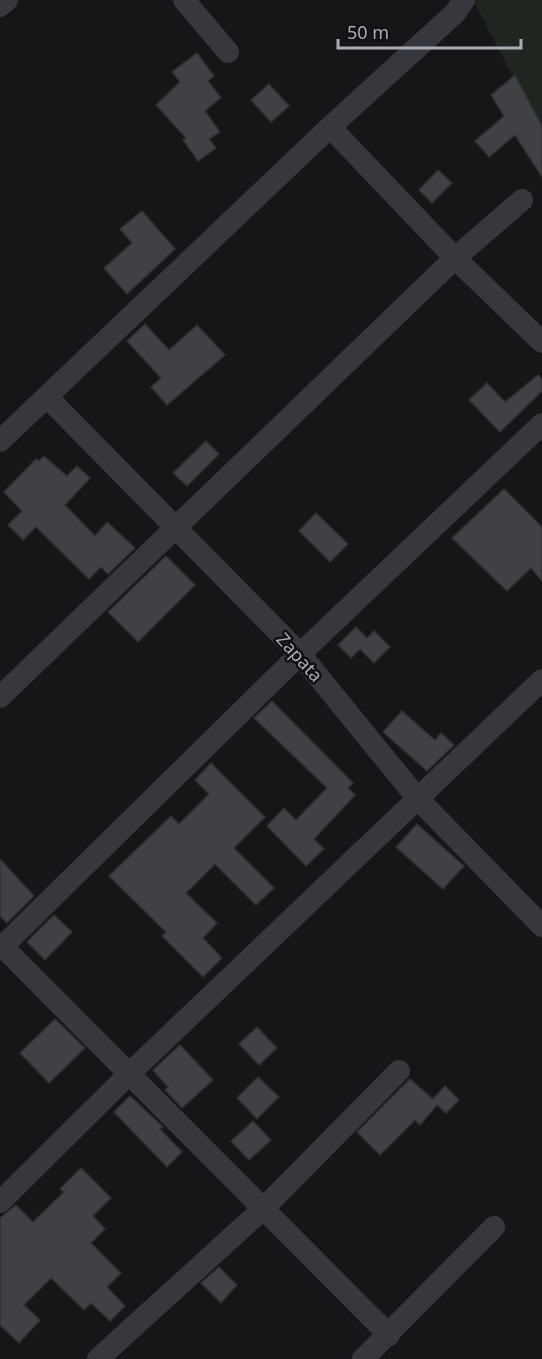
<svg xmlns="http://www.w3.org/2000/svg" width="542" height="1359" font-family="'Noto Sans',sans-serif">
<rect width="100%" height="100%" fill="#161618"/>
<!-- green -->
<path fill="#1e261f" d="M 473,0 L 542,0 L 542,132 Z"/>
<!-- building -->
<g fill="#404145" stroke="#303034" stroke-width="1.5">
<path d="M 197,53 L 214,76 L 208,81 L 221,98 L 205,111 L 220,132 L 209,139 L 216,148 L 198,161 L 183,140 L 186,138 L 156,105 L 180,82 L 172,72 Z"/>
<path d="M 515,75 L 542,126 L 542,177 L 515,135 L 489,157 L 475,141 L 504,116 L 491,95 Z"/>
<path d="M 269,84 L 289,106 L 271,122 L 251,100 Z"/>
<path d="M 438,170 L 452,183 L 432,203 L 419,190 Z"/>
<path d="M 142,211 L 175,249 L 127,294 L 104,268 L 132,243 L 120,229 Z"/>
<path d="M 145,324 L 169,350 L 197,325 L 225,355 L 167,405 L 151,387 L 161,378 L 127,341 Z"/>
<path d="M 538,375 L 542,379 L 542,391 L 500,432 L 469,400 L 487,383 L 505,402 Z"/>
<path d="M 206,441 L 219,454 L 187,486 L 173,473 Z"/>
<path d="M 44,456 L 67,476 L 77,466 L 90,478 L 65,505 L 95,536 L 107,522 L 135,548 L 108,574 L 101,567 L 89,579 L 36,527 L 23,540 L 8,525 L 22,511 L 4,492 L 36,459 L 39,461 Z"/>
<path d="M 504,489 L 542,527 L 542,581 L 531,568 L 507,591 L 452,538 Z"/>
<path d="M 316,513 L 348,544 L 330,562 L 299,531 Z"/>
<path d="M 166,556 L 195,585 L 138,642 L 108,612 Z"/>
<path d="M 356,627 L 367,638 L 374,631 L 390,647 L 374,663 L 360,649 L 351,658 L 338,645 Z"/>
<path d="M 272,701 L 353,783 L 348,788 L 355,795 L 314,839 L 324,849 L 306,866 L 267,826 L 284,808 L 296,820 L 327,788 L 254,718 Z"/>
<path d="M 402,711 L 435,740 L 441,733 L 454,745 L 427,771 L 383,732 Z"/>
<path d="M 211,763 L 265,817 L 234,848 L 274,888 L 256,905 L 215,864 L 186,893 L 217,923 L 203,938 L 222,958 L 203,977 L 162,936 L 166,932 L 109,876 L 171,816 L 179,824 L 209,794 L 195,780 Z"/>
<path d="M 417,824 L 464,866 L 443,889 L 396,847 Z"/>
<path d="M 0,859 L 34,896 L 7,923 L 0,916 Z"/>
<path d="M 54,915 L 72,932 L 45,960 L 27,942 Z"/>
<path d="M 55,1019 L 85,1048 L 49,1083 L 20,1053 Z"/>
<path d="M 257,1027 L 277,1048 L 259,1065 L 239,1044 Z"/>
<path d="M 180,1045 L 213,1080 L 182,1108 L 165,1090 L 168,1087 L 153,1070 Z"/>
<path d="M 258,1077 L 279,1097 L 257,1119 L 237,1098 Z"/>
<path d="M 410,1079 L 433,1099 L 445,1086 L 459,1100 L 446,1113 L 437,1105 L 420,1125 L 415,1120 L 380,1155 L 357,1132 Z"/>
<path d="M 130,1096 L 163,1127 L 160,1129 L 182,1152 L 167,1167 L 114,1112 Z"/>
<path d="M 253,1121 L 271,1140 L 249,1160 L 231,1141 Z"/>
<path d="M 81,1168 L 111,1198 L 93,1216 L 105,1229 L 91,1243 L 121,1273 L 107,1287 L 125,1306 L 110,1321 L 91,1303 L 84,1310 L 51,1278 L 24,1305 L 40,1320 L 19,1343 L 0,1325 L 0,1218 L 16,1205 L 33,1222 L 64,1192 L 60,1189 Z"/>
<path d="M 219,1267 L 237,1285 L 221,1303 L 201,1283 Z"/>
</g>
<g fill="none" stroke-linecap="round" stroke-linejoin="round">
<!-- minor -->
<g stroke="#37383d" stroke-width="22">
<path d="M 184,0 L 228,52"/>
<path d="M 0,6 L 7,0"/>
<path d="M 330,127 L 455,258 L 542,342"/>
<path d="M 47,397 L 300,654 L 418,799 L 542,926"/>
<path d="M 0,441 L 330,127 L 455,13 L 464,0"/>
<path d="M 0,697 L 455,258 L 522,200"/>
<path d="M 0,944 L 389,1335"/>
<path d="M 0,949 L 300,654 L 542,424"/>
<path d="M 0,1202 L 129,1074 L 542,680"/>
<path d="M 98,1359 L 263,1209 L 399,1071"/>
<path d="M 363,1359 L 494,1227"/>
</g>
</g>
<g text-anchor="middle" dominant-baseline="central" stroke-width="5" stroke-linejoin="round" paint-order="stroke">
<!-- street labels -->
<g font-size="18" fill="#a8adb8" stroke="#111113">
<text transform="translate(300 657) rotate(48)">Zapata</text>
</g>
</g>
<!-- scale -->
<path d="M338 39v9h183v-9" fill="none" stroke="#a8adb8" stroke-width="3"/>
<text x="347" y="39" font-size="18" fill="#a8adb8" stroke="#111113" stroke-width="4.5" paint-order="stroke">50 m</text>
</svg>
